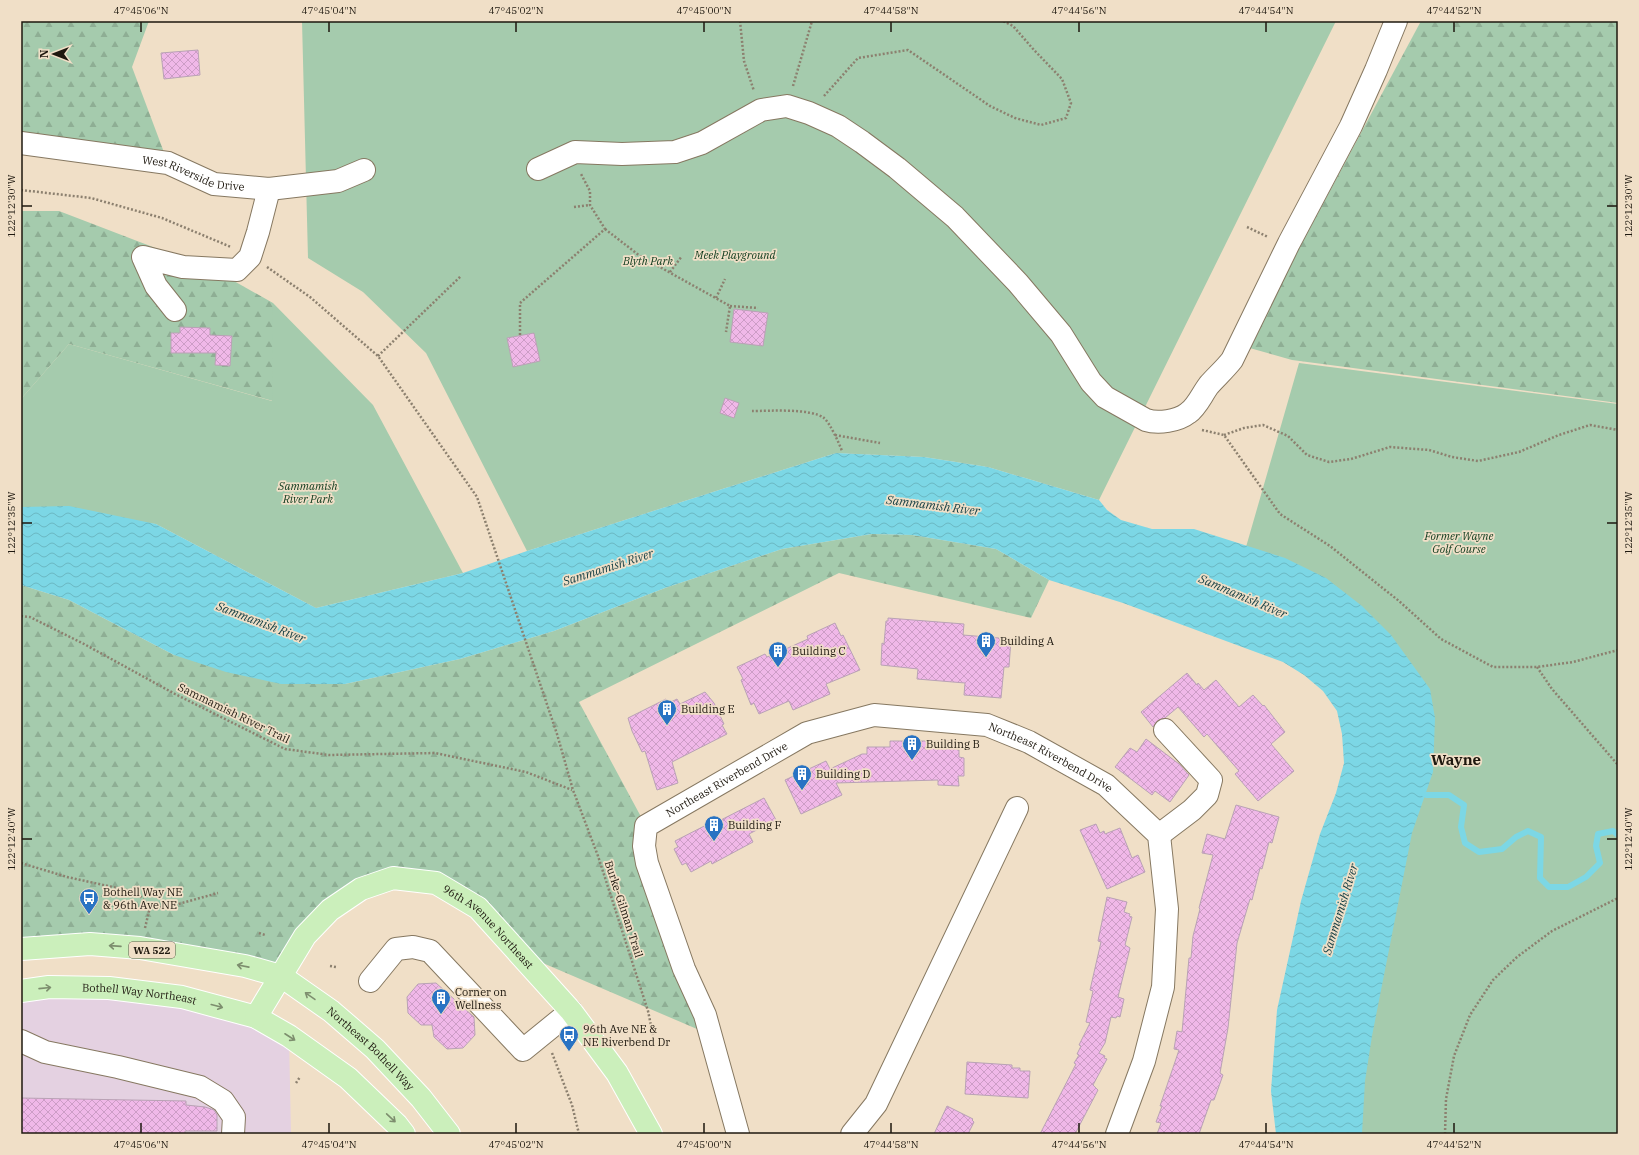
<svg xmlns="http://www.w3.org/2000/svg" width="1639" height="1155" font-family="'IBM Plex Serif',serif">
<defs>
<pattern id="forest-firs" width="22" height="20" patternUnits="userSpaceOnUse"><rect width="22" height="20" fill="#a5cbad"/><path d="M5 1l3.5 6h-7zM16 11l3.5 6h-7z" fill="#8eae94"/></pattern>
<pattern id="water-waves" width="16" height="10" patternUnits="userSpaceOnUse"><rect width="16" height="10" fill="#7cd7e5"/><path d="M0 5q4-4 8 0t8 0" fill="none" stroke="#6bb8c3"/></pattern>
<pattern id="building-cross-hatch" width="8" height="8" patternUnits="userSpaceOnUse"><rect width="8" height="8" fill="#f0b8e8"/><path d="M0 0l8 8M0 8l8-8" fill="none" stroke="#cd9dc6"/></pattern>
</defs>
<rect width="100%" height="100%" fill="#f0dfc7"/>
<!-- commercial -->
<path fill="#e4d1e1" d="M 109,988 L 289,1036 L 291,1134 L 21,1134 L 21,991 Z"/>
<!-- forest -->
<g fill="url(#forest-firs)">
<path d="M 21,21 L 149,21 L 132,67 L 168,163 L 21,143 Z"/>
<path d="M 1421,21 L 1618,21 L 1618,403 L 1292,360 L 1246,347 Z"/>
<path d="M 21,211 L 59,211 L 218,272 L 273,303 L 273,401 L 69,344 L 21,399 Z"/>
<path d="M 872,534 L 912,535 L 996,549 L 1049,580 L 1031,618 L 839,573 L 579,702 L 646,826 L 704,1032 L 517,952 L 436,883 L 361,889 L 281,976 L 245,966 L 21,949 L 21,585 L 69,600 L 174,655 L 345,684 L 460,659 L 554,631 L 665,588 L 782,549 Z"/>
</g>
<!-- green -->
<g fill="#a5cbad">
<path d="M 302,21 L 1336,21 L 1099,500 L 988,467 L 924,457 L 836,453 L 527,551 L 426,353 L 363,292 L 308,258 Z"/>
<path d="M 273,303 L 373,405 L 463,573 L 316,608 L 156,524 L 21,507 L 21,399 L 69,344 L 272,401 Z"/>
<path d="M 1299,363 L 1618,404 L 1618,1134 L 1314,1134 L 1362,800 L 1351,658 L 1246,547 Z"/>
</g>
<!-- water -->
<path fill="url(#water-waves)" d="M 836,453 L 924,457 L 988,467 L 1099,500 L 1107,510 L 1121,520 L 1152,529 L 1194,529 L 1285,558 L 1326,578 L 1362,606 L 1391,635 L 1430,689 L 1435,718 L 1433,772 L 1412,833 L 1372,1036 L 1365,1081 L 1362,1134 L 1276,1134 L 1271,1091 L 1277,1010 L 1301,901 L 1320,834 L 1336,793 L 1344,763 L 1342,734 L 1337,711 L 1323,691 L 1304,675 L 1283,662 L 1123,603 L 1049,580 L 996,549 L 912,535 L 872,534 L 782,549 L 665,588 L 554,631 L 460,659 L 345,684 L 281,684 L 226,672 L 174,655 L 69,600 L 21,585 L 21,507 L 69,506 L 156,524 L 316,608 L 463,573 L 527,551 Z"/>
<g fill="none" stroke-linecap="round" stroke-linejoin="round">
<!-- stream -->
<path stroke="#7cd7e5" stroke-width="6" d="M 1419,791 L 1426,795 L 1449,795 L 1464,805 L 1461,827 L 1465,843 L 1479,852 L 1502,849 L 1516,837 L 1528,831 L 1541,837 L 1540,878 L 1549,887 L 1568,887 L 1586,877 L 1600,863 L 1596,846 L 1598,834 L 1613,831 L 1618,835"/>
</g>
<!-- building -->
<g fill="url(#building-cross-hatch)" stroke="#b9a2b5">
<path d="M 198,50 L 200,75 L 164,79 L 161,53 Z"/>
<path d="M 734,309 L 768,313 L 763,346 L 730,342 Z"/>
<path d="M 180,327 L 210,328 L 210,335 L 232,336 L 230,366 L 215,365 L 216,353 L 171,353 L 171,333 L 180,333 Z"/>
<path d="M 534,333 L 540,361 L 513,367 L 507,338 Z"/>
<path d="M 725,398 L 739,403 L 734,418 L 720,413 Z"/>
<path d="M 888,618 L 964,624 L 963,635 L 1011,639 L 1009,667 L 1004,667 L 1001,698 L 964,695 L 965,683 L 917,679 L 918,669 L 881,665 L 882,643 L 884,644 L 886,621 L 888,621 Z"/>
<path d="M 835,623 L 841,636 L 843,635 L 860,670 L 826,684 L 830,694 L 793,710 L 789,701 L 759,714 L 754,703 L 751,705 L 741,680 L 743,679 L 737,667 L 765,654 L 767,657 L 779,652 L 808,639 L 807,636 Z"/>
<path d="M 1187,673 L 1197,685 L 1198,683 L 1204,690 L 1216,680 L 1239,707 L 1253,695 L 1263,706 L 1264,705 L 1285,732 L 1271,744 L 1294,771 L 1258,801 L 1235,774 L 1239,771 L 1207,734 L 1204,737 L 1178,707 L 1165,718 L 1157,721 L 1153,727 L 1141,712 Z"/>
<path d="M 705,692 L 714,703 L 724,724 L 722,725 L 727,734 L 672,762 L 678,783 L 657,790 L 645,751 L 642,752 L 632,731 L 628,718 L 666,699 L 669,703 L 677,699 L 680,704 Z"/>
<path d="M 1146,739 L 1179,764 L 1189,775 L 1170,802 L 1155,791 L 1152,795 L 1115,767 L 1130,748 L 1137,752 Z"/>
<path d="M 890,741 L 954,741 L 954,747 L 957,747 L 957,750 L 959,750 L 959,757 L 964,758 L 964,776 L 958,776 L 959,786 L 938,785 L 938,780 L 836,783 L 842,795 L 801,814 L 785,780 L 826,761 L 830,769 L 862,754 L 867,754 L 867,747 L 890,747 Z"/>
<path d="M 764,798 L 776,820 L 749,834 L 753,842 L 712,864 L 711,861 L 691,872 L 686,863 L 682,865 L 674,849 L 678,847 L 675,841 L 716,820 L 717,822 Z"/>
<path d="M 1236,805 L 1279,817 L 1272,843 L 1269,842 L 1262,869 L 1260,868 L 1252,900 L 1250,899 L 1237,943 L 1228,1028 L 1220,1073 L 1223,1075 L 1214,1100 L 1211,1100 L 1199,1134 L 1157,1134 L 1161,1123 L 1156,1122 L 1162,1106 L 1160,1106 L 1179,1050 L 1174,1049 L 1177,1031 L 1182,1032 L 1189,958 L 1191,958 L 1193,936 L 1200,909 L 1199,908 L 1213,855 L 1202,853 L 1207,834 L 1225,839 Z"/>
<path d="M 1096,824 L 1100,833 L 1104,831 L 1105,834 L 1120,828 L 1132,858 L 1138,855 L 1145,872 L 1107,889 L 1080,830 Z"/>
<path d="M 1107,897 L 1127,902 L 1124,912 L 1130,914 L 1129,916 L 1132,917 L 1125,945 L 1130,948 L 1118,997 L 1124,999 L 1120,1017 L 1117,1016 L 1116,1018 L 1111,1017 L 1105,1043 L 1099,1053 L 1105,1056 L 1104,1058 L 1107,1059 L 1093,1085 L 1098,1090 L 1075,1134 L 1040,1134 L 1076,1064 L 1074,1063 L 1079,1055 L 1077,1054 L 1081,1046 L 1079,1045 L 1090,1023 L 1086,1022 L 1093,991 L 1090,990 L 1101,942 L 1098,941 Z"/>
<path d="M 436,983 L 474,1017 L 475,1035 L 463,1048 L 447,1049 L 434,1037 L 432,1025 L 421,1025 L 408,1013 L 407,997 L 418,984 Z"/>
<path d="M 967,1062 L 1012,1065 L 1012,1068 L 1020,1068 L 1020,1071 L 1030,1071 L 1028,1098 L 965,1094 Z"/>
<path d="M 21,1098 L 186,1101 L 186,1105 L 205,1107 L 214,1110 L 217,1115 L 217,1131 L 185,1131 L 185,1134 L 21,1134 Z"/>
<path d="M 947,1106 L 973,1119 L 972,1120 L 974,1122 L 968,1134 L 934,1134 Z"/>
</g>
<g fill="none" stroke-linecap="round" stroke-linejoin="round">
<!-- minor casing -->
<g stroke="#867861" stroke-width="24">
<g id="minor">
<path id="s1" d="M 21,143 L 168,163 L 214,184 L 269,189 L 338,181 L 364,170"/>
<path d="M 538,169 L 575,152 L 622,154 L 675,152 L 702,143 L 761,110 L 787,106 L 809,113 L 838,126 L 862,142 L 897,168 L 955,217 L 1018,283 L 1061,334 L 1091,382 L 1105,397 L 1146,420 C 1158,424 1178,421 1188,413 C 1197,407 1202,394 1209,385 C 1216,377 1225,369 1232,360 L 1289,243 L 1351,126 L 1376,70 L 1396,21"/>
<path d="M 175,310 L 156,286 L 143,257 L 183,267 L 237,270 L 250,257 L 258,232 L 269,189"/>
<path d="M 1159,835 L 1192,810 L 1207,795 L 1211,780 L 1165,730"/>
<path d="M 370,981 L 396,949 L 413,947 L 430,951 L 523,1050 L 571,1011"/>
<path d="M 21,1041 L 45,1052 L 118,1067 L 200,1087 L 223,1101 L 234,1117 L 233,1134"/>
<path id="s2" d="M 738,1134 L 705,1015 L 684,969 L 647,863 L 644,846 L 646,826 L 807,733 L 874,715 L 987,725 L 1029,742 L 1106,785 L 1159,835 L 1167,909 L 1163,987 L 1144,1061 L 1117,1134"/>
<path d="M 852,1134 L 876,1104 L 1017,808"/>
</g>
</g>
<!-- major casing -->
<g stroke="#fff" stroke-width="24">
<g id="major">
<path id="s3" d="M 21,949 L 90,944 L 140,948 L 245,966 L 281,976 L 331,1011 L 375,1049 L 421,1098 L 449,1134"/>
<path id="s4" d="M 21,991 L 49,987 L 109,988 L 182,997 L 256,1017 L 289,1036 L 348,1078 L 397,1125 L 404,1134"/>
<path id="s5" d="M 256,1017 L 305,936 L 330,910 L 361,889 L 393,878 L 436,883 L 478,908 L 571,1011 L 617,1073 L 651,1134"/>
</g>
</g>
<!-- path -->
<g stroke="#8c806f" stroke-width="2.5" stroke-dasharray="2 2" stroke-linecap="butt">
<path d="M 740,21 L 744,61 L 754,91"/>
<path d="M 793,86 L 812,21"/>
<path d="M 824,96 L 858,58 L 908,50 L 990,106 L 1015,118 L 1041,125 L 1066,118 L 1071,103 L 1062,79 L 1034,50 L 1013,26 L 1003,21"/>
<path d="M 21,190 L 91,198 L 162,218 L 231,247"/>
<path d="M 574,207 L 590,205"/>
<path d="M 1247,227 L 1268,237"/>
<path d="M 605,229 L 640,256 L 730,306 L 726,332"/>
<path d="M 267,267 L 310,297 L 378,356 L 477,497 L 557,734 L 573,790 L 598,856 L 648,1011 L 653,1035"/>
<path d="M 670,272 L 682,256"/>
<path d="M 716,298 L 725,279"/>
<path d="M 730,306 L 758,308"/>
<path d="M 520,335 L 520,303 L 605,229 L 590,205 L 590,191 L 581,174"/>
<path d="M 378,356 L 461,276"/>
<path d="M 752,411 C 769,411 811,408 824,418 C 830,423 839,443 842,451"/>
<path d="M 1202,430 L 1224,435 L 1280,514 L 1330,546 L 1399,601 L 1441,639 L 1493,667 L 1537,667 L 1573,662 L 1618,650"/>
<path d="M 835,435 L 880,443"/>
<path d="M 1224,435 L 1244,428 L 1263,425 L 1288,436 L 1307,455 L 1329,462 L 1351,459 L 1390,447 L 1429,450 L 1452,457 L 1478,461 L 1519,452 L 1559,435 L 1590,425 L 1618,430"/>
<path d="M 21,616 L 30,617 L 84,644 L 175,694 L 285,749 L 329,755 L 435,753 L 526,772 L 572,790"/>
<path d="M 1537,667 L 1552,689 L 1618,765"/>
<path d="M 21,863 L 67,877 L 131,891 L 140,896 L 150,907 L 164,908 L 218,893"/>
<path d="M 145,928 L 150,907"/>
<path d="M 259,933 L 265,935"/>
<path d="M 330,966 L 336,967"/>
<path d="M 552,1053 L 572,1105 L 579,1134"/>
<path d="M 296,1083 L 300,1077"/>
<path d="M 1445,1134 L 1446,1099 L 1454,1056 L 1470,1015 L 1493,980 L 1517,957 L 1552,931 L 1618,898"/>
</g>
<!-- minor -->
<use href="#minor" stroke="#fff" stroke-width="22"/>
<!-- major -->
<use href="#major" stroke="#cbefbb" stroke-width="22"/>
</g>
<!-- one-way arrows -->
<defs><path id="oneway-shaft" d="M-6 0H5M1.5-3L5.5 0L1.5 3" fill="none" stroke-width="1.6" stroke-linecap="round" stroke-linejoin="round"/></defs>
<g stroke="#7d8e6e">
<use href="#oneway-shaft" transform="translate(115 946) rotate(-176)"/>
<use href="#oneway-shaft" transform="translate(243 966) rotate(-169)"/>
<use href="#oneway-shaft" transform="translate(45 988) rotate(-6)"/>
<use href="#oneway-shaft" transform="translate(310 996) rotate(-145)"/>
<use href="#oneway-shaft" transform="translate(217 1006) rotate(15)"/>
<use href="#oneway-shaft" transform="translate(290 1037) rotate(33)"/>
<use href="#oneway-shaft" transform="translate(391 1118) rotate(43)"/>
</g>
<!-- ticks -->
<path fill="none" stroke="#1e180f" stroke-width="1.5" d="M 141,22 L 141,32M 329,22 L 329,32M 516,22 L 516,32M 704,22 L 704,32M 891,22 L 891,32M 1079,22 L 1079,32M 1266,22 L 1266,32M 1454,22 L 1454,32M 22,206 L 32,206M 1607,206 L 1617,206M 22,523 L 32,523M 1607,523 L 1617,523M 22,839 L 32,839M 1607,839 L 1617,839M 141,1123 L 141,1133M 329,1123 L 329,1133M 516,1123 L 516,1133M 704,1123 L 704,1133M 891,1123 L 891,1133M 1079,1123 L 1079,1133M 1266,1123 L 1266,1133M 1454,1123 L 1454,1133"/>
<!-- icons -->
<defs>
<g id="building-pin" transform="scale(1)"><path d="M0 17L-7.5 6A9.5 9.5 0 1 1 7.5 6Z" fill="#2973c3" stroke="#f0dfc7"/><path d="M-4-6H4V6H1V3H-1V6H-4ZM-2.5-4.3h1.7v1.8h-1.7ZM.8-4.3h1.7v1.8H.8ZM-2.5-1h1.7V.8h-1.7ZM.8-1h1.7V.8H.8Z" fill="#fff"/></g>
<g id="bus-pin" transform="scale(1)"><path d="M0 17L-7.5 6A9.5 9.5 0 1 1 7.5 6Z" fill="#2973c3" stroke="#f0dfc7"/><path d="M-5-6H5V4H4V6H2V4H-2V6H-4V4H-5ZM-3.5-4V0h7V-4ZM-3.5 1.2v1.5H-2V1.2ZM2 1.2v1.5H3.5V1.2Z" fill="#fff"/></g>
</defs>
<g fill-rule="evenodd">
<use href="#building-pin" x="986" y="641"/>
<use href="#building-pin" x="778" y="651"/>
<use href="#building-pin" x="667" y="709"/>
<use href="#building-pin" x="912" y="744"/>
<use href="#building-pin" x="802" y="774"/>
<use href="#building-pin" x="714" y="825"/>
<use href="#bus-pin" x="89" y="898"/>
<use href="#building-pin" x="441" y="998"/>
<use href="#bus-pin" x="569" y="1035"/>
</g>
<g text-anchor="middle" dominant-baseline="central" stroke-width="3.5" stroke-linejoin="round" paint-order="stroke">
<!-- shield labels -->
<rect fill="#f0dfc7" stroke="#5d5446" stroke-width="1" x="129" y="942" width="46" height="16" rx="3"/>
<g font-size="10" font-weight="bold" fill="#1e180f">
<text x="152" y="950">WA 522</text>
</g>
<!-- street labels -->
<g font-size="11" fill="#1e180f" stroke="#f0dfc7">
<text stroke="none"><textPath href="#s1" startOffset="176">West Riverside Drive</textPath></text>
<text transform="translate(234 713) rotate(26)">Sammamish River Trail</text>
<text stroke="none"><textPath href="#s2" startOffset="764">Northeast Riverbend Drive</textPath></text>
<text stroke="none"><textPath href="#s2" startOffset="417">Northeast Riverbend Drive</textPath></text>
<text transform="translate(624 909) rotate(72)">Burke-Gilman Trail</text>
<text stroke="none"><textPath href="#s5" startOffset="314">96th Avenue Northeast</textPath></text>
<text stroke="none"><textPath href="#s4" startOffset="119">Bothell Way Northeast</textPath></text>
<text stroke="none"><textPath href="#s3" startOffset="379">Northeast Bothell Way</textPath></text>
</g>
<!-- park labels -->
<g font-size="11" font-style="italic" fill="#0a381a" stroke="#f0dfc7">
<text x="735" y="255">Meek Playground</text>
<text x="648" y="261">Blyth Park</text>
<text x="308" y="486">Sammamish<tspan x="308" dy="13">River Park</tspan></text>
<text x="1459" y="536">Former Wayne<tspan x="1459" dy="13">Golf Course</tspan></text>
</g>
<!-- poi labels -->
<g font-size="11" fill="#1e180f" stroke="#f0dfc7" text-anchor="start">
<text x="1000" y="641">Building A</text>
<text x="792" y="651">Building C</text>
<text x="681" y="709">Building E</text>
<text x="926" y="744">Building B</text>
<text x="816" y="774">Building D</text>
<text x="728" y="825">Building F</text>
<text x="103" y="892">Bothell Way NE<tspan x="103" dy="13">&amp; 96th Ave NE</tspan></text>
<text x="455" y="992">Corner on<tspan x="455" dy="13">Wellness</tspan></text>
<text x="583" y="1029">96th Ave NE &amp;<tspan x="583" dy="13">NE Riverbend Dr</tspan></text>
</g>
<!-- water labels -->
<g font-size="12" font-style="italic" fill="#123d43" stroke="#f0dfc7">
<text transform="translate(933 505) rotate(7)">Sammamish River</text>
<text transform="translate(608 567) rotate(-18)">Sammamish River</text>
<text transform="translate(1243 596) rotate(23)">Sammamish River</text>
<text transform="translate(261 622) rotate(21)">Sammamish River</text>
<text transform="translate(1340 909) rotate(-73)">Sammamish River</text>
</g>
<!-- district labels -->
<g font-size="15" font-weight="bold" fill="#1e180f" stroke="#f0dfc7">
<text x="1456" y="759">Wayne</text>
</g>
</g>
<!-- border -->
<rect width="1639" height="1155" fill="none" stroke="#f0dfc7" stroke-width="44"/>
<!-- north arrow -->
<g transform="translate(54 54) rotate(270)" stroke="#f0dfc7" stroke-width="3" paint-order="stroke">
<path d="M0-3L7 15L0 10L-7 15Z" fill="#1e180f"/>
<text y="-6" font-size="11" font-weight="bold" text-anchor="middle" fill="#1e180f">N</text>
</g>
<rect x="22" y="22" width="1595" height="1111" fill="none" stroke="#1e180f" stroke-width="1.5"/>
<g font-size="10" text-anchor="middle" fill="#1e180f">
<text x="141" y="14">47°45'06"N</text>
<text x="329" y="14">47°45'04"N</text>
<text x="516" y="14">47°45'02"N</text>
<text x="704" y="14">47°45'00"N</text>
<text x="891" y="14">47°44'58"N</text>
<text x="1079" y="14">47°44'56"N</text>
<text x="1266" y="14">47°44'54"N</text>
<text x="1454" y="14">47°44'52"N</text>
<text transform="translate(1628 206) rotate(-90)" y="4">122°12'30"W</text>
<text transform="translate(11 206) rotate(-90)" y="4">122°12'30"W</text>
<text transform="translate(1628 523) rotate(-90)" y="4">122°12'35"W</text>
<text transform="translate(11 523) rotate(-90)" y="4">122°12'35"W</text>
<text transform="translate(1628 839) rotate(-90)" y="4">122°12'40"W</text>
<text transform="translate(11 839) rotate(-90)" y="4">122°12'40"W</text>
<text x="141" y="1148">47°45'06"N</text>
<text x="329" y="1148">47°45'04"N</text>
<text x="516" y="1148">47°45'02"N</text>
<text x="704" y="1148">47°45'00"N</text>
<text x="891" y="1148">47°44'58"N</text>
<text x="1079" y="1148">47°44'56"N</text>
<text x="1266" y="1148">47°44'54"N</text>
<text x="1454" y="1148">47°44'52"N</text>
</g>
</svg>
